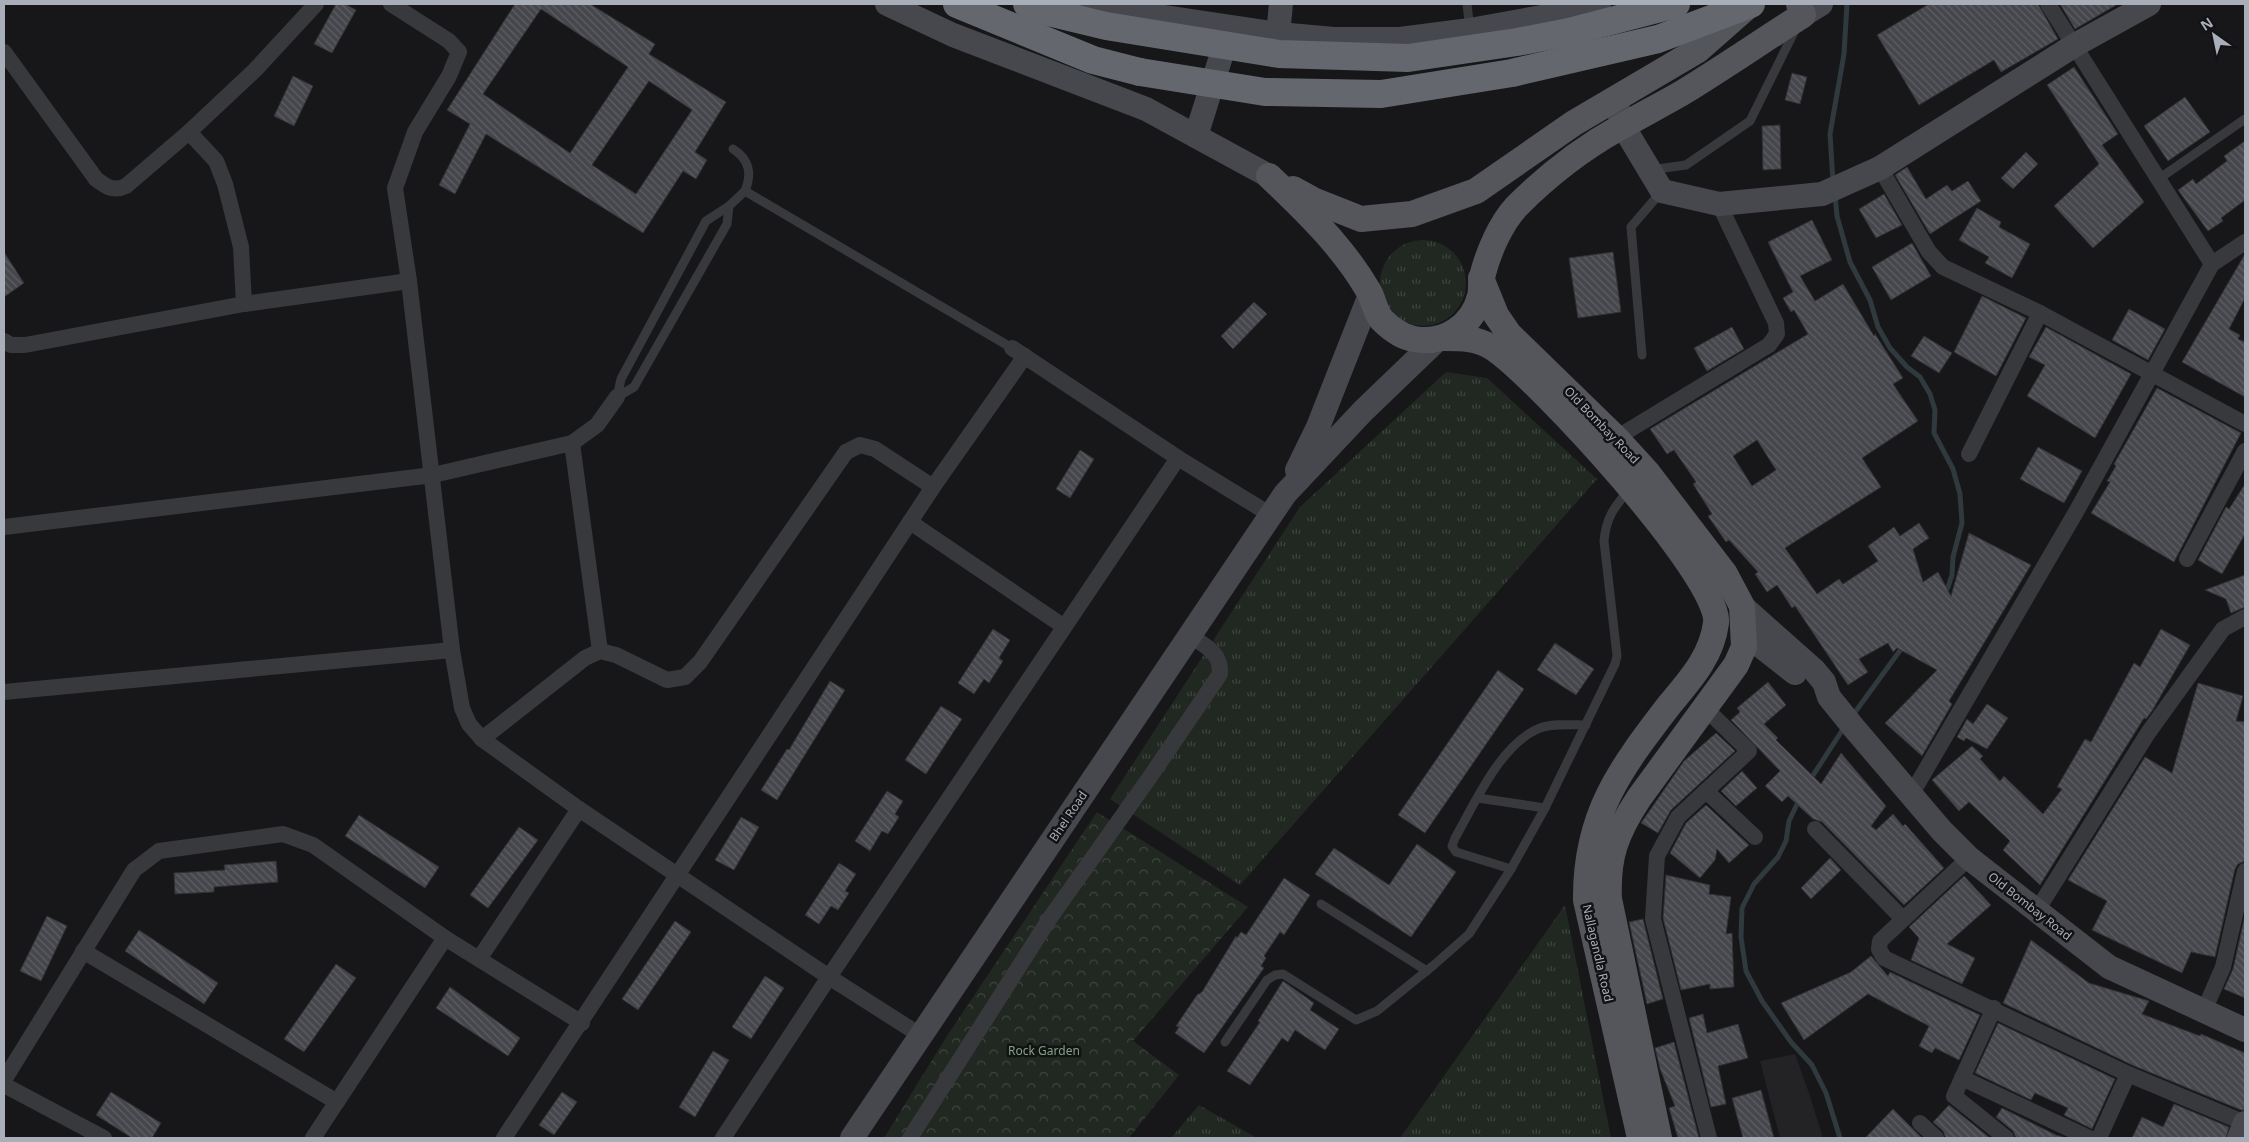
<svg xmlns="http://www.w3.org/2000/svg" width="2249" height="1142" font-family="'Noto Sans',sans-serif">
<defs>
<pattern id="grass-tufts" width="24" height="20" patternUnits="userSpaceOnUse" patternTransform="scale(1.25)"><rect width="24" height="20" fill="#212821"/><path d="M3 7l-1-3M5 7V3M7 7l1-3M15 17l-1-3M17 17v-4M19 17l1-3" fill="none" stroke="#3e453f"/></pattern>
<pattern id="park-crowns" width="20" height="18" patternUnits="userSpaceOnUse" patternTransform="scale(1.25)"><rect width="20" height="18" fill="#212821"/><path d="M2 6a3 3 0 1 1 6 0M12 15a3 3 0 1 1 6 0" fill="none" stroke="#3e453f"/></pattern>
<pattern id="building-back-hatch" width="6" height="6" patternUnits="userSpaceOnUse" patternTransform="scale(1.25)"><rect width="6" height="6" fill="#46474c"/><path d="M-1 5l2 2M0 0l6 6M5-1l2 2" fill="none" stroke="#5e5f64"/></pattern>
</defs>
<rect width="100%" height="100%" fill="#171719"/>
<!-- built -->
<path fill="#232326" d="M 1795,1054 L 1810,1096 L 1823,1138 L 1780,1138 L 1760,1061 Z"/>
<!-- grass -->
<g fill="url(#grass-tufts)">
<circle cx="1423" cy="283" r="43"/>
<path d="M 1446,372 L 1487,378 L 1597,479 L 1240,885 L 1110,799 L 1300,507 Z"/>
<path d="M 1565,905 L 1611,1138 L 1400,1138 Z"/>
<path d="M 1199,1105 L 1257,1138 L 1171,1138 Z"/>
</g>
<!-- park -->
<path fill="url(#park-crowns)" d="M 1097,812 L 1248,907 L 1133,1041 L 1179,1075 L 1129,1138 L 884,1138 L 945,1039 Z"/>
<g fill="none" stroke-linecap="round" stroke-linejoin="round">
<!-- stream -->
<g stroke="#2f393e" stroke-width="5">
<path d="M 1833,182 L 1830,134 L 1844,54 L 1847,4"/>
<path d="M 1835,195 L 1837,216 L 1850,262 L 1870,300 L 1878,327 L 1890,348 L 1907,367 L 1920,377 L 1930,394 L 1935,410 L 1934,433 L 1953,469 L 1960,494 L 1962,523 L 1953,557 L 1952,575 L 1948,587 L 1944,593"/>
<path d="M 1853,715 L 1904,645"/>
<path d="M 1810,780 L 1845,726"/>
<path d="M 1800,798 L 1789,821 L 1786,841 L 1778,857 L 1754,884 L 1742,908 L 1741,937 L 1746,971 L 1762,1001 L 1791,1042 L 1812,1065 L 1826,1093 L 1840,1138"/>
</g>
</g>
<!-- building -->
<g fill="url(#building-back-hatch)" stroke="#313135" fill-rule="evenodd">
<path d="M 336,4 L 345,4 L 356,10 L 332,53 L 314,44 Z"/>
<path d="M 515,4 L 590,4 L 655,44 L 649,54 L 726,102 L 695,152 L 707,160 L 696,179 L 683,171 L 643,233 L 486,134 L 455,194 L 439,185 L 470,124 L 447,110 ZM 541,9 L 628,67 L 570,153 L 483,94 ZM 649,81 L 692,110 L 636,194 L 592,165 Z"/>
<path d="M 1929,4 L 2038,4 L 2058,39 L 2001,72 L 1994,60 L 1919,105 L 1877,35 Z"/>
<path d="M 2060,4 L 2118,4 L 2075,29 Z"/>
<path d="M 2074,67 L 2118,134 L 2102,145 L 2144,202 L 2093,248 L 2054,206 L 2099,164 L 2047,85 Z"/>
<path d="M 1792,73 L 1807,77 L 1800,104 L 1785,100 Z"/>
<path d="M 293,76 L 313,86 L 294,126 L 274,116 Z"/>
<path d="M 2185,97 L 2210,132 L 2168,161 L 2144,126 Z"/>
<path d="M 1780,125 L 1781,169 L 1763,170 L 1762,126 Z"/>
<path d="M 2245,141 L 2245,200 L 2221,218 L 2223,221 L 2208,231 L 2178,190 L 2193,179 L 2196,184 L 2227,161 L 2224,156 Z"/>
<path d="M 2026,152 L 2038,164 L 2013,189 L 2001,178 Z"/>
<path d="M 1907,167 L 1926,199 L 1947,185 L 1952,191 L 1968,181 L 1981,201 L 1930,234 L 1895,175 Z"/>
<path d="M 1884,194 L 1902,225 L 1876,238 L 1859,209 Z"/>
<path d="M 1977,208 L 2001,222 L 1999,227 L 2030,244 L 2012,278 L 1985,263 L 1989,257 L 1959,240 Z"/>
<path d="M 1812,220 L 1832,260 L 1800,276 L 1815,301 L 1843,284 L 1874,336 L 1875,334 L 1903,378 L 1893,384 L 1918,421 L 1862,458 L 1881,487 L 1785,548 L 1817,594 L 1839,579 L 1843,584 L 1878,561 L 1868,546 L 1894,527 L 1900,536 L 1919,523 L 1929,538 L 1913,549 L 1923,582 L 1938,572 L 1951,596 L 1969,533 L 2031,565 L 1949,701 L 1952,704 L 1922,756 L 1885,723 L 1937,670 L 1897,648 L 1893,652 L 1888,643 L 1859,659 L 1868,672 L 1848,685 L 1795,606 L 1792,608 L 1777,585 L 1767,592 L 1755,574 L 1758,572 L 1729,540 L 1726,542 L 1708,516 L 1712,514 L 1693,484 L 1696,482 L 1674,450 L 1667,454 L 1650,429 L 1808,334 L 1794,310 L 1791,312 L 1783,298 L 1793,292 L 1768,242 ZM 1757,440 L 1776,470 L 1752,486 L 1733,456 Z"/>
<path d="M 1912,243 L 1931,276 L 1891,300 L 1872,267 Z"/>
<path d="M 4,252 L 24,283 L 4,297 Z"/>
<path d="M 1613,252 L 1621,312 L 1578,318 L 1569,258 Z"/>
<path d="M 2245,254 L 2245,298 L 2229,329 L 2240,335 L 2238,339 L 2245,342 L 2245,397 L 2182,362 Z"/>
<path d="M 1982,296 L 2026,318 L 1996,376 L 1954,352 Z"/>
<path d="M 1254,302 L 1267,314 L 1233,349 L 1221,336 Z"/>
<path d="M 2129,309 L 2165,329 L 2148,360 L 2112,340 Z"/>
<path d="M 1732,327 L 1744,349 L 1707,371 L 1694,348 Z"/>
<path d="M 2046,327 L 2131,374 L 2095,438 L 2027,396 L 2045,365 L 2029,357 Z"/>
<path d="M 1924,336 L 1952,353 L 1939,373 L 1911,356 Z"/>
<path d="M 2157,388 L 2241,433 L 2174,562 L 2091,513 L 2110,482 L 2107,481 L 2116,466 L 2114,464 Z"/>
<path d="M 2038,447 L 2082,471 L 2064,503 L 2020,479 Z"/>
<path d="M 1080,450 L 1094,459 L 1070,498 L 1056,489 Z"/>
<path d="M 2245,484 L 2245,534 L 2222,574 L 2198,560 L 2226,507 L 2229,509 Z"/>
<path d="M 2245,575 L 2245,607 L 2231,613 L 2226,599 L 2205,590 Z"/>
<path d="M 993,629 L 1010,640 L 999,658 L 1003,661 L 989,683 L 984,679 L 974,694 L 958,683 Z"/>
<path d="M 2161,629 L 2190,645 L 2152,711 L 2146,719 L 2144,718 L 2040,885 L 2003,850 L 2010,841 L 1969,802 L 1959,811 L 1932,780 L 1972,746 L 1983,756 L 1980,759 L 2000,781 L 2004,776 L 2043,814 L 2062,789 L 2057,787 L 2085,739 L 2091,742 L 2134,663 L 2140,667 Z"/>
<path d="M 1555,643 L 1594,669 L 1576,695 L 1537,670 Z"/>
<path d="M 1498,670 L 1524,689 L 1425,833 L 1398,815 Z"/>
<path d="M 830,681 L 845,690 L 777,800 L 761,790 L 787,749 L 789,750 Z"/>
<path d="M 1768,682 L 1786,705 L 1764,724 L 1778,738 L 1776,740 L 1821,784 L 1841,753 L 1886,806 L 1871,826 L 1876,830 L 1893,814 L 1903,826 L 1905,824 L 1944,868 L 1904,905 L 1822,822 L 1813,819 L 1788,796 L 1782,802 L 1765,786 L 1780,771 L 1731,720 L 1740,712 L 1737,708 Z"/>
<path d="M 2198,683 L 2243,696 L 2236,721 L 2245,722 L 2245,861 L 2238,864 L 2235,869 L 2215,957 L 2191,952 L 2182,973 L 2092,930 L 2107,901 L 2068,880 L 2145,757 L 2172,773 Z"/>
<path d="M 1987,704 L 2008,718 L 1987,749 L 1966,738 L 1964,741 L 1957,737 L 1967,719 L 1973,724 Z"/>
<path d="M 941,706 L 962,719 L 926,774 L 905,760 Z"/>
<path d="M 1716,733 L 1735,751 L 1671,810 L 1658,833 L 1641,823 L 1684,761 Z"/>
<path d="M 1742,771 L 1757,788 L 1736,806 L 1721,791 Z"/>
<path d="M 887,791 L 903,801 L 895,814 L 899,817 L 888,834 L 882,831 L 870,851 L 855,841 Z"/>
<path d="M 1706,805 L 1749,845 L 1729,863 L 1717,849 L 1715,860 L 1700,878 L 1670,853 L 1686,823 Z"/>
<path d="M 359,815 L 439,867 L 425,888 L 345,836 Z"/>
<path d="M 741,817 L 759,827 L 734,870 L 715,860 Z"/>
<path d="M 519,827 L 538,840 L 488,908 L 470,895 Z"/>
<path d="M 1417,844 L 1456,872 L 1411,937 L 1315,874 L 1334,848 L 1389,885 Z"/>
<path d="M 1830,858 L 1841,870 L 1811,899 L 1801,888 Z"/>
<path d="M 276,861 L 278,882 L 214,887 L 214,892 L 175,894 L 174,873 L 225,870 L 224,865 Z"/>
<path d="M 839,863 L 856,874 L 845,891 L 849,893 L 838,910 L 831,906 L 819,924 L 805,915 Z"/>
<path d="M 1666,875 L 1710,885 L 1709,894 L 1731,897 L 1726,934 L 1732,933 L 1734,987 L 1710,989 L 1710,984 L 1681,990 L 1663,918 Z"/>
<path d="M 1964,876 L 1991,905 L 1947,944 L 1975,958 L 1962,984 L 1911,960 L 1919,938 L 1909,927 Z"/>
<path d="M 1284,878 L 1310,895 L 1284,935 L 1280,932 L 1264,956 L 1266,958 L 1261,966 L 1264,968 L 1204,1053 L 1175,1033 L 1179,1027 L 1176,1026 L 1197,995 L 1202,992 L 1236,936 L 1237,938 L 1241,932 L 1246,935 Z"/>
<path d="M 2245,915 L 2245,998 L 2224,989 L 2233,969 Z"/>
<path d="M 47,916 L 67,926 L 41,981 L 20,971 Z"/>
<path d="M 1643,919 L 1663,999 L 1647,1004 L 1629,922 Z"/>
<path d="M 675,921 L 691,932 L 638,1010 L 622,999 Z"/>
<path d="M 139,930 L 218,983 L 204,1004 L 125,951 Z"/>
<path d="M 2031,940 L 2089,983 L 2149,1001 L 2142,1014 L 2200,1036 L 2201,1034 L 2245,1053 L 2245,1110 L 2241,1110 L 2132,1065 L 2003,1003 Z"/>
<path d="M 1871,956 L 1888,976 L 1890,972 L 1980,1015 L 1959,1060 L 1935,1048 L 1932,1053 L 1919,1046 L 1929,1026 L 1868,994 L 1804,1040 L 1781,1003 L 1851,972 Z"/>
<path d="M 336,964 L 356,978 L 304,1052 L 284,1039 Z"/>
<path d="M 765,976 L 784,988 L 751,1039 L 732,1027 Z"/>
<path d="M 1283,981 L 1314,1003 L 1310,1010 L 1339,1029 L 1325,1050 L 1295,1030 L 1288,1042 L 1282,1038 L 1250,1085 L 1227,1071 L 1260,1022 L 1258,1021 Z"/>
<path d="M 450,987 L 520,1038 L 508,1056 L 436,1008 Z"/>
<path d="M 1703,1014 L 1707,1033 L 1738,1024 L 1748,1058 L 1718,1066 L 1726,1104 L 1711,1107 L 1689,1018 Z"/>
<path d="M 1998,1023 L 2115,1079 L 2092,1129 L 2064,1115 L 2068,1108 L 2035,1093 L 2031,1100 L 1975,1073 Z"/>
<path d="M 1674,1042 L 1699,1138 L 1678,1138 L 1669,1108 L 1675,1106 L 1660,1069 L 1655,1048 Z"/>
<path d="M 713,1051 L 729,1060 L 695,1117 L 679,1107 Z"/>
<path d="M 1761,1090 L 1774,1138 L 1743,1138 L 1732,1098 Z"/>
<path d="M 111,1092 L 161,1123 L 152,1138 L 132,1138 L 96,1115 Z"/>
<path d="M 562,1092 L 577,1102 L 554,1135 L 539,1125 Z"/>
<path d="M 2174,1104 L 2229,1127 L 2226,1138 L 2132,1138 L 2142,1117 L 2163,1127 Z"/>
<path d="M 1949,1105 L 1990,1138 L 1946,1138 L 1943,1131 L 1933,1122 Z"/>
<path d="M 2002,1108 L 2056,1135 L 2066,1138 L 2016,1138 L 2013,1131 L 1996,1117 Z"/>
<path d="M 1893,1109 L 1922,1138 L 1865,1138 Z"/>
</g>
<g fill="none" stroke-linecap="round" stroke-linejoin="round">
<!-- lane -->
<g stroke="#38393d" stroke-width="9">
<path d="M 1467,4 L 1470,30"/>
<path d="M 733,149 C 750,160 752,174 745,191"/>
<path d="M 1650,170 L 1686,165 L 1750,121 L 1796,28"/>
<path d="M 2160,178 L 2245,119"/>
<path d="M 1642,355 L 1631,227 L 1661,192"/>
<path d="M 617,397 L 634,387 L 727,224 L 729,206 L 745,191 L 1012,348"/>
<path d="M 617,397 L 621,379 L 706,221 L 729,206"/>
<path d="M 1478,798 L 1545,808"/>
<path d="M 1511,869 L 1456,852 L 1452,846 L 1455,838 C 1475,803 1501,743 1540,728 C 1553,723 1572,725 1586,725"/>
<path d="M 1321,904 L 1427,971"/>
<path d="M 1225,1042 L 1267,980 L 1275,975 L 1283,974 L 1356,1020 L 1377,1011 L 1435,964 L 1469,934 L 1511,869 L 1545,808 L 1615,664 L 1617,656 L 1604,541 C 1606,518 1614,507 1629,490"/>
</g>
<!-- street -->
<g stroke="#38393d" stroke-width="16">
<path d="M 391,4 L 449,41 L 459,52 L 449,76 L 415,132 L 395,188 L 409,281 L 452,650 L 462,708 L 469,724 L 482,739 L 579,809 L 829,977 L 920,1035"/>
<path d="M 2048,4 L 2212,264 L 2245,242"/>
<path d="M 4,52 L 96,179 C 107,187 113,192 126,186 L 189,132 L 255,70 L 316,4"/>
<path d="M 189,132 L 216,161 L 225,184 L 241,247 L 244,304"/>
<path d="M 1880,168 L 1929,252 L 1943,267 L 2040,313 L 2245,424"/>
<path d="M 4,341 L 11,345 L 25,345 L 244,304 L 409,281"/>
<path d="M 1616,438 L 1769,345 L 1777,334 L 1776,323 L 1719,204"/>
<path d="M 572,443 L 600,651"/>
<path d="M 1969,454 L 2040,313"/>
<path d="M 1178,458 L 1271,515"/>
<path d="M 910,522 L 1063,626"/>
<path d="M 4,527 L 433,475 L 572,443 L 597,425 L 617,397"/>
<path d="M 2187,559 L 2245,451"/>
<path d="M 4,692 L 452,650"/>
<path d="M 1705,708 L 1749,751 L 1678,817 L 1657,856 L 1653,919 L 1709,1138"/>
<path d="M 482,739 L 585,658 L 600,651 L 616,655 L 667,680 L 685,677 L 700,662 L 846,452 L 860,445 L 875,449 L 933,487"/>
<path d="M 1706,791 L 1755,837"/>
<path d="M 1911,795 L 2076,512 L 2212,264"/>
<path d="M 1815,829 L 1902,918"/>
<path d="M 1969,858 L 1880,941 L 1879,949 L 1884,958 L 2128,1074 L 2245,1123"/>
<path d="M 2036,912 L 2148,733 L 2223,629 L 2245,617"/>
<path d="M 83,951 L 337,1102"/>
<path d="M 479,959 L 579,809"/>
<path d="M 1994,1008 L 1954,1096 L 2006,1138"/>
<path d="M 2204,1011 L 2223,967 L 2245,871"/>
<path d="M 1962,1078 L 2089,1138"/>
<path d="M 4,1080 L 134,870 L 159,851 L 283,834 L 313,845 L 445,938 L 582,1023"/>
<path d="M 4,1085 L 104,1138"/>
<path d="M 1920,1123 L 1936,1138"/>
<path d="M 313,1138 L 445,938"/>
<path d="M 504,1138 L 933,487 L 1025,356"/>
<path d="M 723,1138 L 829,977 L 1178,458 L 1012,348"/>
<path d="M 910,1138 L 1050,918 L 1152,774 L 1220,674 C 1221,652 1206,647 1190,635"/>
<path d="M 2099,1138 L 2128,1074"/>
</g>
<!-- secondary -->
<g stroke="#46484d" stroke-width="24">
<path d="M 887,4 L 953,35 L 1146,109 L 1269,176"/>
<path d="M 1077,4 L 1278,34 L 1334,39 L 1400,39 L 1470,30 L 1564,13 L 1599,4"/>
<path d="M 1803,15 L 1821,4"/>
<path d="M 1278,34 L 1281,4"/>
<path d="M 1615,99 L 1623,126 L 1662,191 L 1719,204 L 1822,194 L 1880,168 L 2075,45 L 2149,4"/>
<path d="M 1196,136 L 1230,28"/>
<path d="M 1297,470 L 1318,427 L 1370,295"/>
<path d="M 1742,606 L 1814,670 L 1824,682 L 1829,697 L 1854,728 L 1942,831 L 1969,858 L 2109,967 L 2245,1030"/>
<path d="M 1744,633 L 1795,673"/>
<path d="M 852,1138 L 1285,494 L 1363,411 L 1439,338"/>
<path d="M 2239,1138 L 2245,1123"/>
</g>
<!-- primary -->
<g stroke="#54565c" stroke-width="26">
<path d="M 1269,176 C 1305,210 1343,247 1368,290 C 1374,299 1374,311 1382,320 C 1391,329 1402,337 1414,339 C 1445,345 1473,325 1480,296 C 1482,290 1480,283 1482,277 C 1488,253 1500,224 1517,206 C 1546,177 1583,148 1619,128 C 1640,116 1661,105 1682,93 C 1723,68 1762,41 1803,15 L 1799,4"/>
<path d="M 1293,189 L 1313,200 L 1361,219 L 1412,214 L 1476,191 L 1574,123 L 1698,50 L 1748,6"/>
<path d="M 1481,278 L 1496,315 L 1509,334 L 1616,438 L 1647,472 L 1725,574 L 1742,606 L 1744,647 L 1736,665 L 1639,798 C 1616,833 1607,857 1609,899 L 1659,1138"/>
<path d="M 1443,338 C 1461,338 1477,338 1493,348 C 1536,376 1722,578 1716,623 C 1712,656 1690,680 1670,704 C 1620,769 1585,815 1586,900 L 1640,1138"/>
</g>
<!-- highway -->
<path stroke="#64686e" stroke-width="28" d="M 957,4 L 1093,60 L 1140,72"/>
<!-- highway-bridge -->
<g stroke="#64686e" stroke-width="28">
<path d="M 1027,4 L 1052,13 L 1106,26 L 1279,54 L 1408,58 L 1517,42 L 1569,32 L 1676,4"/>
<path d="M 1140,72 L 1265,92 L 1381,94 L 1512,73 L 1658,39 L 1751,4"/>
</g>
</g>
<g text-anchor="middle" dominant-baseline="central" stroke-width="5" stroke-linejoin="round" paint-order="stroke">
<!-- street labels -->
<g font-size="12" fill="#a9afb8" stroke="#121214">
<text transform="translate(1602 425) rotate(46)">Old Bombay Road</text>
<text transform="translate(1068 816) rotate(-56)">Bhel Road</text>
<text transform="translate(2030 906) rotate(38)">Old Bombay Road</text>
<text transform="translate(1598 953) rotate(77)">Nallagandla Road</text>
</g>
<!-- park labels -->
<g font-size="12" fill="#82a281" stroke="#121214">
<text x="1044" y="1050">Rock Garden</text>
</g>
</g>
<!-- border -->
<rect width="2249" height="1142" fill="none" stroke="#a9afb8" stroke-width="10"/>
<!-- north arrow -->
<g transform="translate(2214 35) rotate(327)" stroke="#121214" stroke-width="4" paint-order="stroke">
<path d="M0-4L9 19L0 12L-9 19Z" fill="#a9afb8"/>
<text y="-8" font-size="14" font-weight="bold" text-anchor="middle" fill="#a9afb8">N</text>
</g>
</svg>
